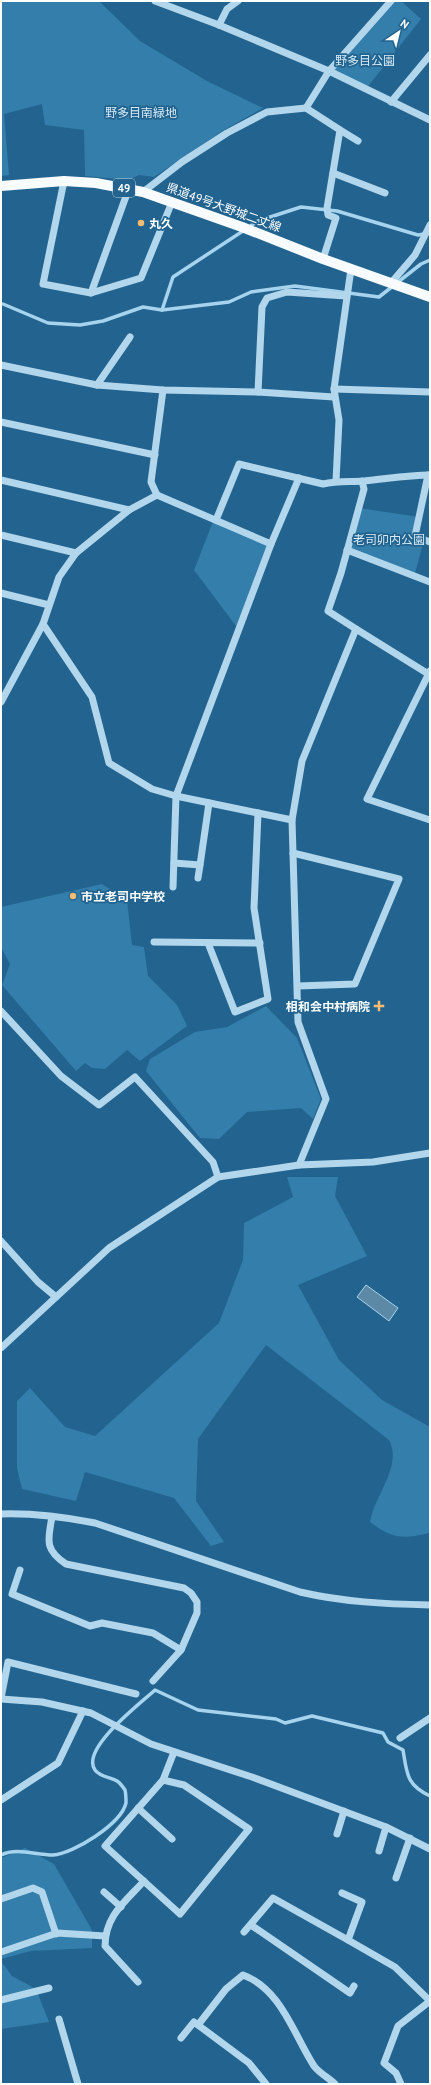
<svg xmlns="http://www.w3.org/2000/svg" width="431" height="2085" font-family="'PT Sans','Noto Sans JP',sans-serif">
<rect width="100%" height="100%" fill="#22648f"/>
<!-- green -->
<g fill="#337eaa">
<path d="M 1,1 L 99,1 L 140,41 L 207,81 L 263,108 L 224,130 L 154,177 L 139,175 L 129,180 L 85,176 L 84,130 L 45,125 L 42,104 L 4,114 L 9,175 L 1,176 Z"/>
<path d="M 391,1 L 401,1 L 421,19 L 366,89 L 329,71 Z"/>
<path d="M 359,508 L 419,517 L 415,536 L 424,540 L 414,577 L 347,550 Z"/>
<path d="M 214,519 L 271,544 L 239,630 L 194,570 Z"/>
<path d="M 102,884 L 127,900 L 132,945 L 144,947 L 148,976 L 177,1005 L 187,1026 L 140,1061 L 127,1050 L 105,1069 L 92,1068 L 85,1063 L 76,1071 L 2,985 L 10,964 L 1,947 L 1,907 Z"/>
<path d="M 266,1006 L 297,1038 L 321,1099 L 313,1119 L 301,1108 L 247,1112 L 219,1139 L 200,1138 L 146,1071 L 150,1059 L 195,1032 L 227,1027 Z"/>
<path d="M 287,1177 L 338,1177 L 335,1196 L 367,1256 L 298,1285 L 339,1360 L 382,1400 L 430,1427 L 430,1533 C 403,1539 392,1539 370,1522 C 374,1496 403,1466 389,1440 L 266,1345 L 198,1439 L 196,1501 L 224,1542 L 211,1546 L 174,1498 L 85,1472 L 76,1501 L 22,1489 L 17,1468 L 17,1401 L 30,1388 L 65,1427 L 95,1436 L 219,1323 L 243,1260 L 244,1223 L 293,1197 Z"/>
<path d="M 25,1848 L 54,1864 L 92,1930 L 92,1948 L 31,1951 L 1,1959 L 1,1858 Z"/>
<path d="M 1,1961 L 12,1976 L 36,1989 L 49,2022 L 1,2029 Z"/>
</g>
<!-- water -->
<path fill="#5c89a6" stroke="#a6d3ed" d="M 366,1285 L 398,1308 L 389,1321 L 357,1297 Z"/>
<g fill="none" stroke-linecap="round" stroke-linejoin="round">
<!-- stream -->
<g stroke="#a6d3ed" stroke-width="3.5">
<path d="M 3,304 L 48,323 L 80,325 L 103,321 L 143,307 L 162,310 L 229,302 L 251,292 L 295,286 L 379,297 L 421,264 L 430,260"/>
<path d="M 162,310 L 173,277 L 258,221 L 301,207 L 337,211 L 418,235 L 430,233"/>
<path d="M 1,1855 C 17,1847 35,1855 53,1855 C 73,1854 121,1824 126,1803 C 126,1799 126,1794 125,1790 C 123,1787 120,1783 117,1781 C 110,1777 100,1777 95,1770 C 80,1749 141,1703 155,1690 L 198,1710 L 276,1719 L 285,1723 L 312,1716 L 383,1733 L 388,1742 L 403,1750 C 407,1773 406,1785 430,1796"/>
</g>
<!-- minor -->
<g stroke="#b2d6ec" stroke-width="7">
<path d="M 155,1 L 219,25 L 329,71 L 430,120"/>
<path d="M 219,25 L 227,9 L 238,1"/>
<path d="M 391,102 L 430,55"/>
<path d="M 340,130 L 358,141"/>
<path d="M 333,173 L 385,193"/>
<path d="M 64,181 L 43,284 L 91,293 L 141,278 L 172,202"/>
<path d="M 143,192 L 182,162 L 227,133 L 267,112 L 306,108"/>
<path d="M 323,259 L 336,218 L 328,215 L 327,208 L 340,130 L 306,108 L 329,71 L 391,1"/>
<path d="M 391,283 L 415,255 L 430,225"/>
<path d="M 91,293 L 129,188"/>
<path d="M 1,365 L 97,385 L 163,390 L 258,392 L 334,397"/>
<path d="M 97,385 L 130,337"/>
<path d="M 334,389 L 430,392"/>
<path d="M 258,392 L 262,307 L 267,298 L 287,292 L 346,296"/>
<path d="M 1,422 L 155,455"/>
<path d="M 428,475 L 415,536 L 430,542"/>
<path d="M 1,480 L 129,510"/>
<path d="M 336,481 L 339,420 L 334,389 L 351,269"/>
<path d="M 157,495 L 151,482 L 163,390"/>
<path d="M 216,520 L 239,464 L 323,484 C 337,481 350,482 364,481 C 386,479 407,475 430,475"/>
<path d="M 1,535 L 76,553 L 129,510 L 157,495 L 271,544 L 299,478"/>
<path d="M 347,550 L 430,582"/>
<path d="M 76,553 L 59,577 L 43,624 L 92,697 L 109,763 L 152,789 L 176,796 L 292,820 L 298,1022 L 326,1099 L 299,1165 L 373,1162 L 430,1153"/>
<path d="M 1,593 L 49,605"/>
<path d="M 356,629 L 328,611 L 341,573 L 364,489 L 362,481"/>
<path d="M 430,671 L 367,799 L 430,820"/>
<path d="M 1,702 L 43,624"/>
<path d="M 292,820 L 302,761 L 356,629 L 430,675"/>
<path d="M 293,853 L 399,879 L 355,984 L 298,986"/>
<path d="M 174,863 L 200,865 L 209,803"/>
<path d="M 198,878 L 200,865"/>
<path d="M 173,887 L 176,796 L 271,544"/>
<path d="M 154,942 L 260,943"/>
<path d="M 208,943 L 235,1012 L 268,999 L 254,908 L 258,813"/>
<path d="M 1,1011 L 61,1076 L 99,1105 L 135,1077 L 213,1162 L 218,1177"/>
<path d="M 1,1241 L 38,1282 L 56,1297"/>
<path d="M 1,1348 L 109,1248 L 218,1177 L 299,1165"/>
<path d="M 1,1514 C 33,1513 64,1517 95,1523 L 300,1592 C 343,1602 385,1604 430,1605"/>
<path d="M 52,1517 C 48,1540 44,1549 66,1564 L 184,1588 L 191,1593 L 197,1602 L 197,1613 L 181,1650 L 153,1681"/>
<path d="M 20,1570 L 12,1594 L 90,1626 L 102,1623 L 153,1633 L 181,1650"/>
<path d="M 1,1698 L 8,1662 L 136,1694"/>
<path d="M 1,1699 L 42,1702 L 91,1713 L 151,1744 L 252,1777 L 386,1827 L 430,1849"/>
<path d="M 400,1738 L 430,1718"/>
<path d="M 163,1780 L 184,1785 L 249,1829 L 180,1914 L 105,1846 L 163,1780 L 174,1752"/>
<path d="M 1,1800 L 58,1763 L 83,1711"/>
<path d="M 138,1808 L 172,1839"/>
<path d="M 337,1834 L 344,1811"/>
<path d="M 379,1851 L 386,1827"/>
<path d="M 396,1878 L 410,1838"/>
<path d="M 104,1892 L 121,1907"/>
<path d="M 342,1893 L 362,1902 L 348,1940 L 395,1967 L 430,2001"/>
<path d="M 1,1899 L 33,1888 L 42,1892 L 56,1934"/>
<path d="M 251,1925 L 350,1993 L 354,1986"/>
<path d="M 244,1932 L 273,1898 L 348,1940"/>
<path d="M 1,1952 L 57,1933 L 105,1936"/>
<path d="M 138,1982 L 105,1946 C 105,1916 125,1902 144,1881"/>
<path d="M 1,2000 L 49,1988"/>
<path d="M 59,2019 L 78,2084"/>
<path d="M 198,2025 L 226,1989 L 243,1975 C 281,1989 294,2035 314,2066 C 319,2073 329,2078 335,2084"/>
<path d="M 181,2038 L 194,2022 L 249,2063 L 266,2084"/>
<path d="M 401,2084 L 396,2073 L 384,2063 L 398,2026 L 430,2001"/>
</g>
<!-- major -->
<path stroke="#f8fcff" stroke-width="10" d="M 1,186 L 64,181 L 96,183 L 143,192 L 242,227 L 323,259 L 430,297"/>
</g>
<!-- markers -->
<g fill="#f8bb74" stroke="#22648f" stroke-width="1.5">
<circle cx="141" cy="223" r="4"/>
<circle cx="73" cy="896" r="4"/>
<path d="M377 1000h4v4h4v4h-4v4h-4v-4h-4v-4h4z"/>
</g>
<g text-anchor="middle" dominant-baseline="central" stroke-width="3.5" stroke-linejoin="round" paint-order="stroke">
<!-- shield labels -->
<rect fill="#22648f" stroke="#bdd0dd" stroke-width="1" x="113" y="179" width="22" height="18" rx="3"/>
<g font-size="11" font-weight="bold" fill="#fff">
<text x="124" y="188">49</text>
</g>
<!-- park labels -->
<g font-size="12" fill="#d7ecf9" stroke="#22648f">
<text x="365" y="60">野多目公園</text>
<text x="141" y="112">野多目南緑地</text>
<text x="389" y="539">老司卯内公園</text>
</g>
<!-- street labels -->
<g font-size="12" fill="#fff" stroke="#22648f">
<text transform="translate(224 207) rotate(20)">県道49号大野城二丈線</text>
</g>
<!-- poi labels -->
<g font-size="12" font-weight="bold" fill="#fff" stroke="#22648f" text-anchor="start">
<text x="149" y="223">丸久</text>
<text x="81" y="896">市立老司中学校</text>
<text x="370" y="1006" text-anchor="end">相和会中村病院</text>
</g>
</g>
<!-- border -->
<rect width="431" height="2085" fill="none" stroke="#ffffff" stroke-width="4"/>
<!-- north arrow -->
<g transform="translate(399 32) rotate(35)" stroke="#22648f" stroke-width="3" paint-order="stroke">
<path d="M0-3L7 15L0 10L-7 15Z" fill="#ffffff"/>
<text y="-6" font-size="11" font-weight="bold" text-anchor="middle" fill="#ffffff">N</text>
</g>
</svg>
